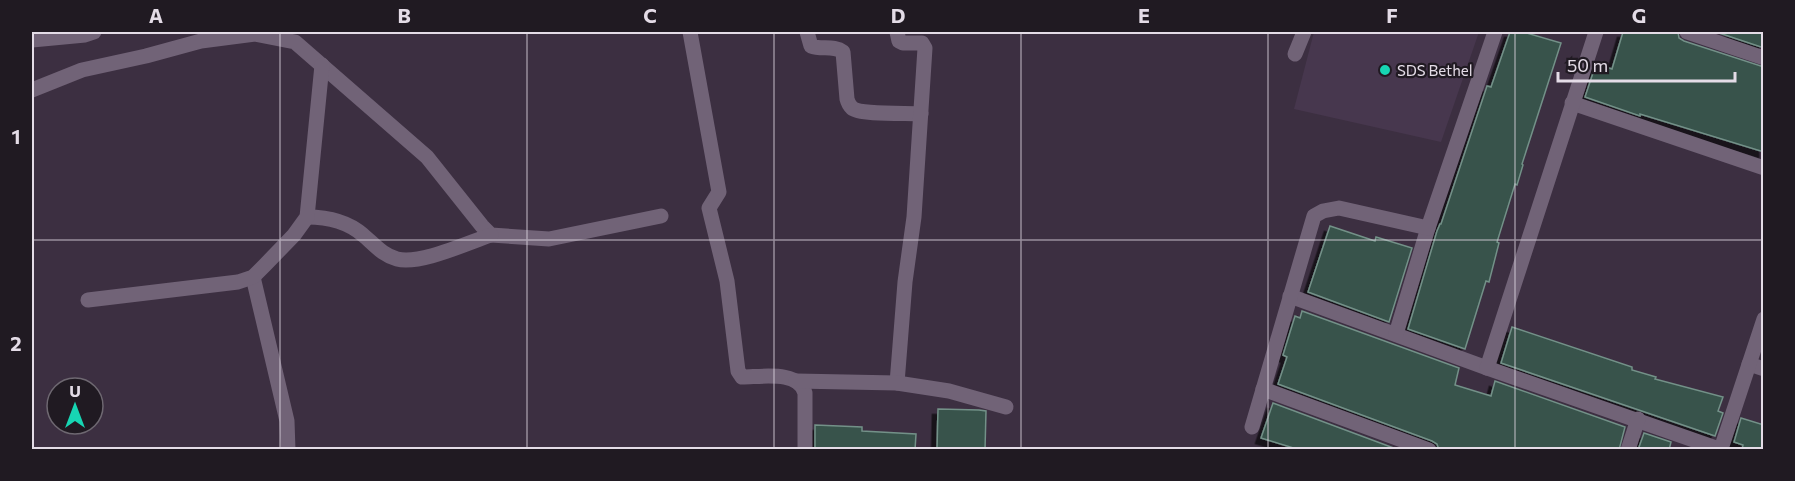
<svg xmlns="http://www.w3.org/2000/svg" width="1795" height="481" font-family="Commissioner,sans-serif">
<defs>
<filter id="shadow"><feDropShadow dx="-5.5" dy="5.5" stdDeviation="0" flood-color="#0009"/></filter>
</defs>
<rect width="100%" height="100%" fill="#3c2f41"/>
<!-- built -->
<path fill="#47374e" d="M 1314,32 L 1479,32 L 1441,142 L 1294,109 Z"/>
<!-- building -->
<g fill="#37524b" stroke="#739188" stroke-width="1.5" filter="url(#shadow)">
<path d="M 1510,32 L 1523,32 L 1561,43 L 1522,164 L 1523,165 L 1517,185 L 1515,184 L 1497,242 L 1499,243 L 1489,282 L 1486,281 L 1465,349 L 1408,329 L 1437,231 L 1440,224 L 1441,224 L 1487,86 L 1491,87 Z"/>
<path d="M 1623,32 L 1678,32 L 1679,38 L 1684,41 L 1764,67 L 1764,152 L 1640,114 L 1640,116 L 1585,97 L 1596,64 L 1612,69 Z"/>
<path d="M 1716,32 L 1764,32 L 1764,48 Z"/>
<path d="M 1330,226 L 1375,241 L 1376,237 L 1412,248 L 1389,322 L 1308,292 Z"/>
<path d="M 1302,311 L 1459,368 L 1455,385 L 1491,396 L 1495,381 L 1625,427 L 1619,450 L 1439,450 L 1437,444 L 1432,441 L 1278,384 L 1287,357 L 1283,355 L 1295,316 L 1300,318 Z"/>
<path d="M 1512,327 L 1632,367 L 1632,370 L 1656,377 L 1655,379 L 1723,397 L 1718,411 L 1723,413 L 1715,436 L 1501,363 Z"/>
<path d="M 1273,403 L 1399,450 L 1300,450 L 1261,438 Z"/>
<path d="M 938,409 L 979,410 L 986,411 L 985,450 L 937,450 Z"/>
<path d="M 1741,418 L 1764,425 L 1764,450 L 1742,450 L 1743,445 L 1734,442 Z"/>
<path d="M 815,425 L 862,427 L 862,431 L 916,434 L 915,450 L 815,450 Z"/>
<path d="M 1644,433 L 1671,442 L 1669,450 L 1638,450 Z"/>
</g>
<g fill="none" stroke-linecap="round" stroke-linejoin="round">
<!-- minor -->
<g stroke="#716377" stroke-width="15">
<path d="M 690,32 L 719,192 L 709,208 L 727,281 L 738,371 L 742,377 C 761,377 799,370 805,393 L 805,450"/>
<path d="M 807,32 L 811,46 C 821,50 834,45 843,52 L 847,99 C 848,103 849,105 852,108 C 860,115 907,113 921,114"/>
<path d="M 897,32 L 899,41 L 903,43 L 922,43 L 925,48 L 914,217 L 905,282 L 897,383"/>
<path d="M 1687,32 L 1764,58"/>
<path d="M 32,40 L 85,35 L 94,32"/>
<path d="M 1295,54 L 1304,32"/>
<path d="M 32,90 L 82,70 L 146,56 L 201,41 L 255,34 L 295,42 L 427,157 L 482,226 L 491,235 L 549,239 L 661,216"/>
<path d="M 1572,103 L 1764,168"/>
<path d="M 307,217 C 328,217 347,221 363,235 C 374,244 382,255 397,259 C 420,265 467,243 491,235"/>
<path d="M 253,277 L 287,421 L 288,450"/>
<path d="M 1290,296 L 1487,368 L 1722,450"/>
<path d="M 88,300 L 238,282 L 253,277 L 265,265 L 294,235 L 307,217 L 322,65"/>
<path d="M 1396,334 L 1428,228"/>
<path d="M 1749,364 L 1764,369"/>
<path d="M 1487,368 L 1596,32"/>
<path d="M 796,381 L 897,383 L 949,391 L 1006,407"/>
<path d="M 1263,389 L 1429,450"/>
<path d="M 1252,427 L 1314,216 L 1323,211 L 1339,208 L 1428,228 L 1495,32"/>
<path d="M 1721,449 L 1764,319"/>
<path d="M 1628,450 L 1638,419"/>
</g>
</g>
<!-- grid -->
<path fill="none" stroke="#e4dce7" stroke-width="1.5" stroke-opacity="0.55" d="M 280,32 L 280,450M 527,32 L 527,450M 774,32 L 774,450M 1021,32 L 1021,450M 1268,32 L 1268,450M 1515,32 L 1515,450M 32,240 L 1764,240"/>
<!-- markers -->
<circle fill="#17d5b3" stroke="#201a22" stroke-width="2" cx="1385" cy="70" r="6"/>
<g text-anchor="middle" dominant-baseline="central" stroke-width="4.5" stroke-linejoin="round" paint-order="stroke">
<!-- poi labels -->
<g font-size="15" fill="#e4dce7" stroke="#201a22" text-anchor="start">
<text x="1397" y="70">SDS Bethel</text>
</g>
</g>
<!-- border -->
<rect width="1795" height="481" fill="none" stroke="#201a22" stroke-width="66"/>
<!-- north arrow -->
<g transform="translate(75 406)"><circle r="28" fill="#201a22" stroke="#6e6871" stroke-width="1.5"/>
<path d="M0-4.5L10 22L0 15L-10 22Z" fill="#17d5b3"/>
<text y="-9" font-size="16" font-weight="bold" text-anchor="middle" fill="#e4dce7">U</text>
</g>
<!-- scale -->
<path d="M1558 72v9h177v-9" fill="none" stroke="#e4dce7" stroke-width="3"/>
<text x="1567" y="72" font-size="18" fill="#e4dce7" stroke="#201a22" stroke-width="4.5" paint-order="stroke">50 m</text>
<rect x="33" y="33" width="1729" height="415" fill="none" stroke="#e4dce7" stroke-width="2"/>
<g font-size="20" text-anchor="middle" font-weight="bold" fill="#e4dce7">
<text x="156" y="23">A</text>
<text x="404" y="23">B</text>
<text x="650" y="23">C</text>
<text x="898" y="23">D</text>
<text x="1144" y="23">E</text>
<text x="1392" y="23">F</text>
<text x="1639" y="23">G</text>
<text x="16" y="144">1</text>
<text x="16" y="351">2</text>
</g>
</svg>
